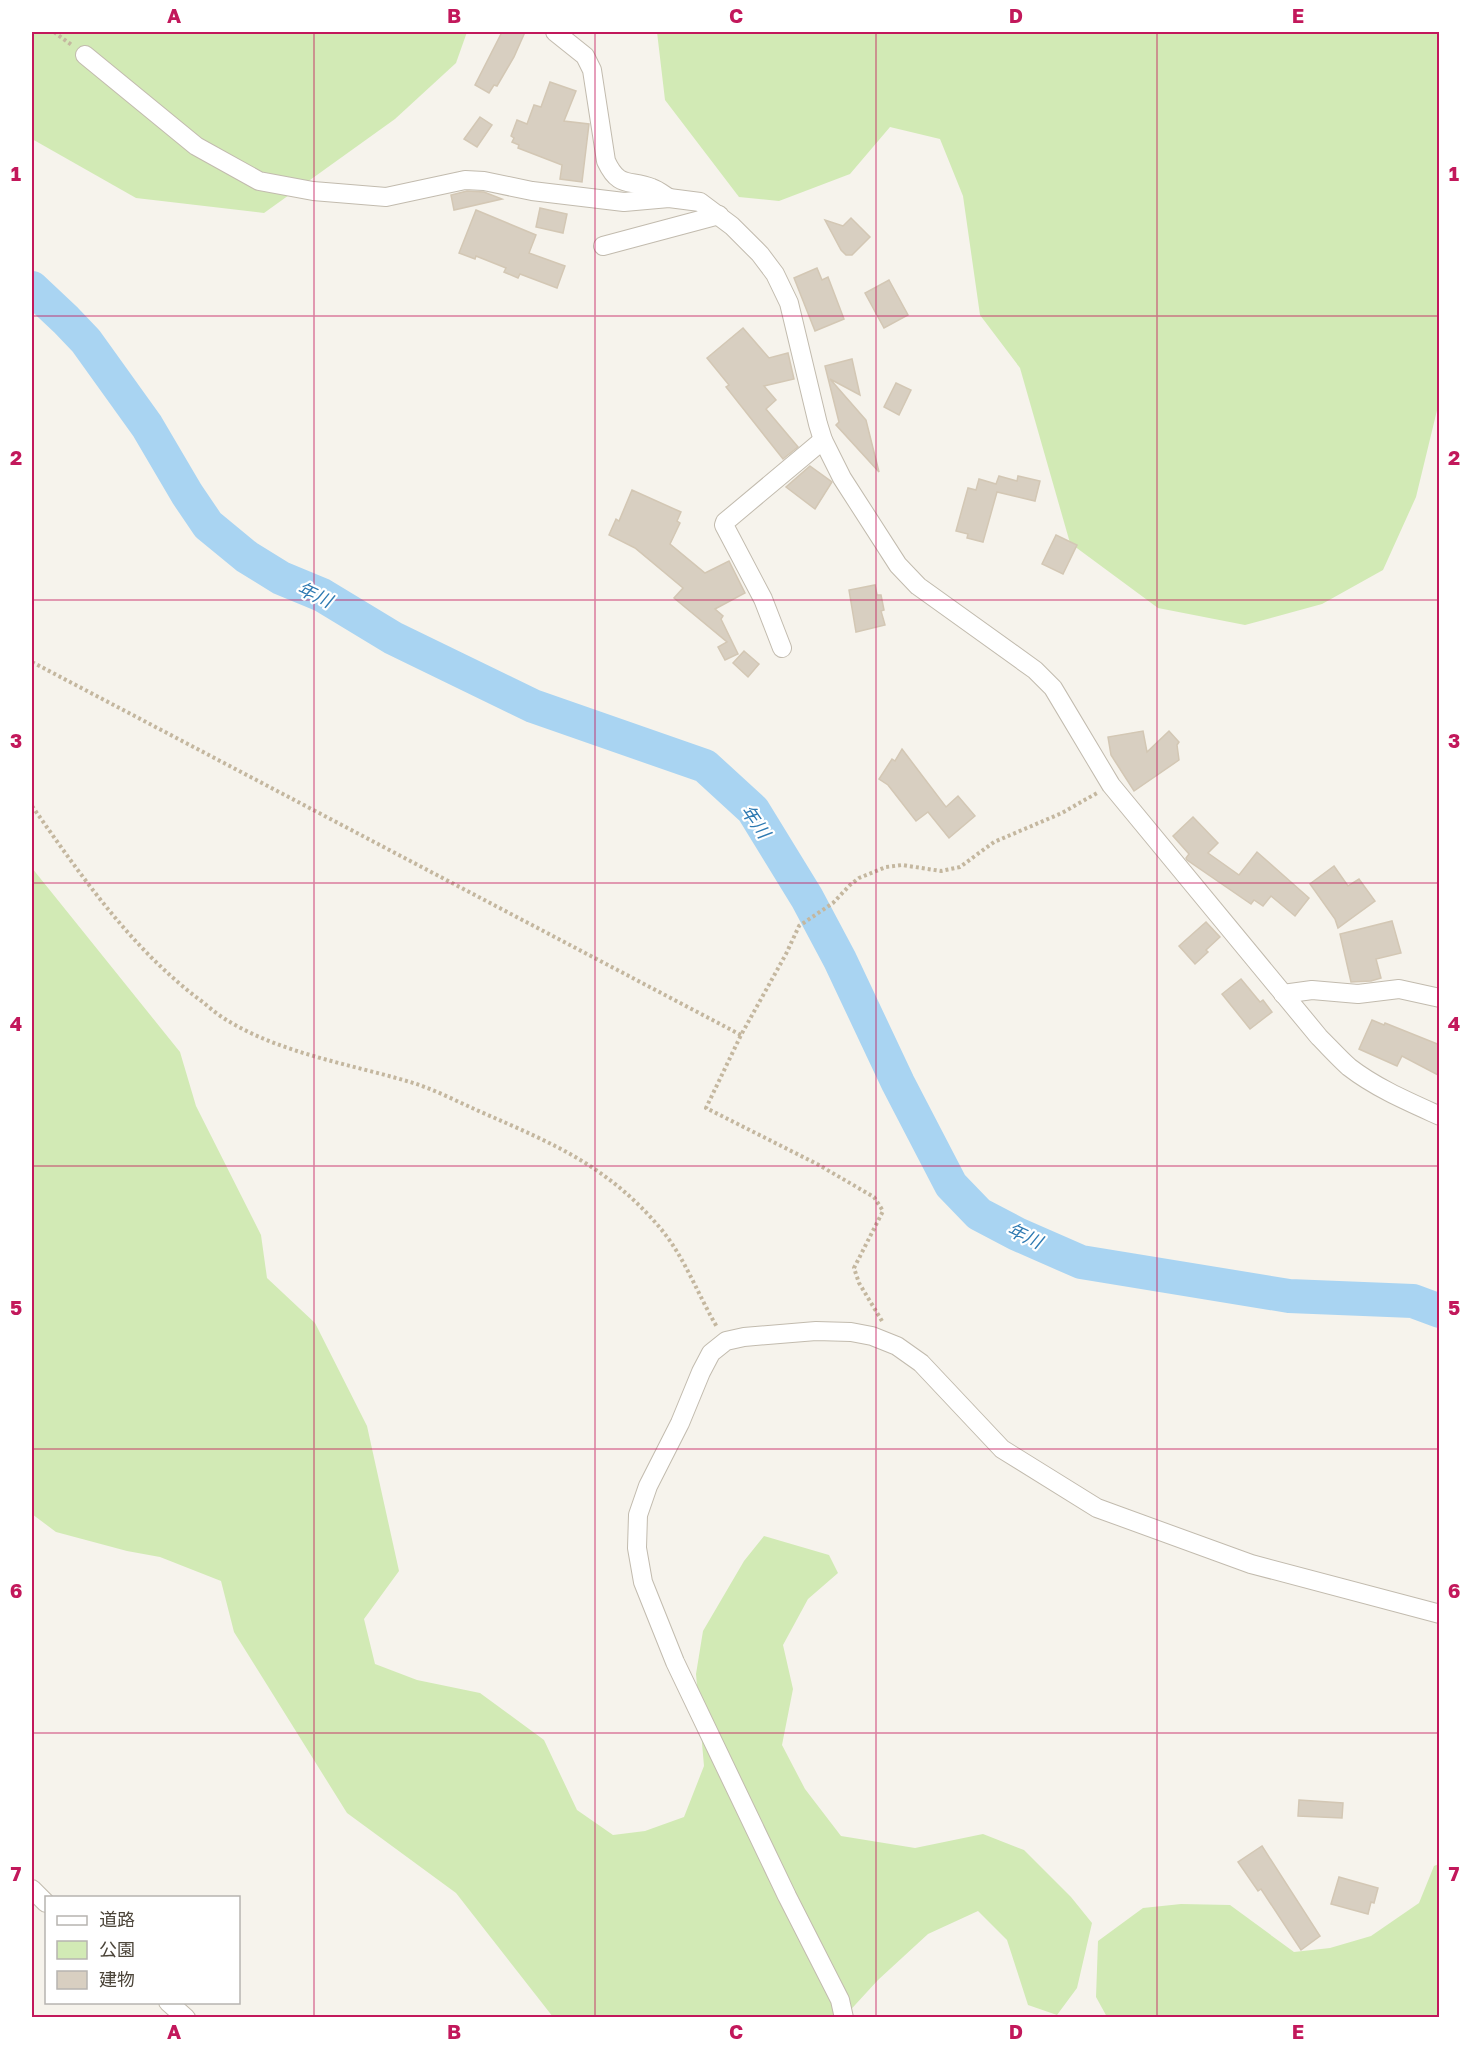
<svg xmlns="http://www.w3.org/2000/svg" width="1471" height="2049" font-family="'Golos Text','Noto Sans JP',sans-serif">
<rect width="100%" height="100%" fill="#f6f3ec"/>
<!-- green -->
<g fill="#d2eab5">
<path d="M 32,32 L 467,32 L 456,63 L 395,119 L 264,213 L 136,198 L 32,139 Z"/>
<path d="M 657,32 L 1439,32 L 1439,402 L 1416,497 L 1383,570 L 1322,604 L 1245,625 L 1158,608 L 1070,543 L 1020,368 L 980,315 L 963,196 L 940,139 L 890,127 L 850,174 L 779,201 L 739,197 L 665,100 Z"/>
<path d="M 32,868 L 180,1052 L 196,1106 L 261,1235 L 267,1278 L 315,1323 L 367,1426 L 399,1571 L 364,1619 L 375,1664 L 417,1680 L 480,1693 L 544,1740 L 577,1810 L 613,1835 L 645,1831 L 684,1817 L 704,1766 L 696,1674 L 703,1631 L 744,1561 L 764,1536 L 829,1555 L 838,1573 L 808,1599 L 783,1645 L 793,1689 L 782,1745 L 805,1789 L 841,1836 L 915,1848 L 983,1834 L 1024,1850 L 1071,1897 L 1092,1923 L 1077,1988 L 1057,2015 L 1028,2005 L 1007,1940 L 978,1911 L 928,1934 L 878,1980 L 844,2017 L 553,2017 L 456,1893 L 347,1813 L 234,1632 L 221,1581 L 160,1557 L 127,1551 L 56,1532 L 32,1514 Z"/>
<path d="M 1439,1864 L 1439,2017 L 1107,2017 L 1096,1997 L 1098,1941 L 1143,1908 L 1181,1904 L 1230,1905 L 1294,1952 L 1330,1948 L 1371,1936 L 1419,1903 L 1434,1866 Z"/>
</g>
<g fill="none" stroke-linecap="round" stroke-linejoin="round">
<!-- river -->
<path stroke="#a9d4f2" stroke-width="34" d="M 32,288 L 66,320 L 86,341 L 147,426 L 187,494 L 208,525 L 247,557 L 281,578 L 322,595 L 393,638 L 533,706 L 705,766 L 753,810 L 807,898 L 840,960 L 898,1083 L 951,1185 L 979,1214 L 1017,1234 L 1081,1262 L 1289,1296 L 1413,1301 L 1440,1311"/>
</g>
<!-- building -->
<g fill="#d8cfc1" stroke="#d3c7b4" stroke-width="1.5">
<path d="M 502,32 L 525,32 L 514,57 L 497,86 L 494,85 L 489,93 L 475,85 Z"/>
<path d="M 550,82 L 576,91 L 564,121 L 589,124 L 582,182 L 560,179 L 562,165 L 518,148 L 519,145 L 512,142 L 514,138 L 511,136 L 517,120 L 527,124 L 534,105 L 541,107 Z"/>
<path d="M 480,117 L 492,125 L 477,147 L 464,139 Z"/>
<path d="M 467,191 L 484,192 L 502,199 L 454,210 L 451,195 Z"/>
<path d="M 540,208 L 567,214 L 563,233 L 536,227 Z"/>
<path d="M 476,210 L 536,235 L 529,253 L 565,266 L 557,288 L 520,274 L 518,278 L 504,272 L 506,268 L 476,256 L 475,259 L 459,253 Z"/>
<path d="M 851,218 L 870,237 L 852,255 L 846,255 L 841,250 L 825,220 L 843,226 Z"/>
<path d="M 817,268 L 822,280 L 828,277 L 844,319 L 815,331 L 794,278 Z"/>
<path d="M 889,280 L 908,315 L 884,328 L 865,293 Z"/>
<path d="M 743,328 L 769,358 L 788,353 L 794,379 L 764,386 L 776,400 L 766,409 L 798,447 L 783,459 L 726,387 L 729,385 L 707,358 Z"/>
<path d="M 852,359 L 860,395 L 830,379 L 866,420 L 879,472 L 836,425 L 839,422 L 825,366 Z"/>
<path d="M 896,383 L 911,390 L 899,415 L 884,407 Z"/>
<path d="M 810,466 L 832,482 L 815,509 L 786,487 Z"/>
<path d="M 999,476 L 1017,481 L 1018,476 L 1040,481 L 1035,501 L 997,492 L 983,542 L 967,538 L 968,534 L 956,531 L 968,488 L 976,490 L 979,479 L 996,484 Z"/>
<path d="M 632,490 L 681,512 L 677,521 L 680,523 L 670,544 L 705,573 L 729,561 L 745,593 L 715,609 L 723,616 L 721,619 L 738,654 L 725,660 L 718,647 L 727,642 L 674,598 L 683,588 L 635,548 L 609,535 L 616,519 L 619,521 Z"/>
<path d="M 1056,535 L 1077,545 L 1063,574 L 1042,564 Z"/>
<path d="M 875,585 L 877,595 L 881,595 L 884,610 L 881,611 L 885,625 L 856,632 L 849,590 Z"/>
<path d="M 744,651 L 759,664 L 748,677 L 733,663 Z"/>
<path d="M 1143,731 L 1147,752 L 1169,731 L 1179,742 L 1177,745 L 1179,760 L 1134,791 L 1111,755 L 1108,737 Z"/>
<path d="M 902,749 L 946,807 L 958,796 L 975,816 L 949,838 L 928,812 L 916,821 L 888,785 L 879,779 L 892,759 L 895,761 Z"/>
<path d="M 1193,817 L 1218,843 L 1208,853 L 1239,875 L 1257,852 L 1309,898 L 1295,916 L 1271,896 L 1263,906 L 1254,900 L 1251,904 L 1187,860 L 1186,858 L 1189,854 L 1173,836 Z"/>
<path d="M 1334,866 L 1348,886 L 1359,879 L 1375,901 L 1338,928 L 1335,919 L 1310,884 Z"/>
<path d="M 1392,921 L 1401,953 L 1376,959 L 1381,978 L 1371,981 L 1351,982 L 1340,934 Z"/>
<path d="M 1206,922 L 1220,937 L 1206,950 L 1208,952 L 1195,964 L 1179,946 Z"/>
<path d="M 1241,979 L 1260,1002 L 1263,1000 L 1272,1012 L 1250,1029 L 1222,994 Z"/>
<path d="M 1372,1020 L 1384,1025 L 1385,1023 L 1440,1045 L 1440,1076 L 1402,1056 L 1397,1066 L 1359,1049 Z"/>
<path d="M 1299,1800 L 1343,1803 L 1342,1818 L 1298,1816 Z"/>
<path d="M 1262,1846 L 1320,1936 L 1301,1950 L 1261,1889 L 1258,1891 L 1238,1862 Z"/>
<path d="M 1339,1877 L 1378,1888 L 1374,1903 L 1371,1902 L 1368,1914 L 1331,1904 Z"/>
</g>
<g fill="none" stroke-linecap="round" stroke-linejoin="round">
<!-- minor casing -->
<g stroke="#c2bbae" stroke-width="20">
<g id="minor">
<path d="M 555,32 L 585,56 L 592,70 L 606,161 C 619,189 629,179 652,188 C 658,190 664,195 669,198"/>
<path d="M 85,55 L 196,146 L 259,181 L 313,191 L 386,197 L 465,180 L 484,181 L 532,191 L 624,202 L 669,198 L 700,202 L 732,226 L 760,254 L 775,274 L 789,303 L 818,424 L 823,440 L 842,478 L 898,565 L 918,586 L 1035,670 L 1053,688 L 1111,785 L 1319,1037 C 1329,1047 1339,1058 1349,1067 C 1376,1088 1409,1102 1440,1116"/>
<path d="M 603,246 L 719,215"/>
<path d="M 782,648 L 763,599 L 724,525 L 725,522 L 823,440"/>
<path d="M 1283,994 L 1312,990 L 1358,994 L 1399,989 L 1440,998"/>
<path d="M 32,1889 L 46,1903"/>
<path d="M 168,2002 L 186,2018"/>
<path d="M 844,2018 L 840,2000 L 787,1896 L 675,1662 L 643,1582 L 637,1548 L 638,1515 L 648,1486 L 680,1423 L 701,1372 L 711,1353 L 726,1341 L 744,1337 L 816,1331 L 851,1332 L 872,1336 L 897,1346 L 921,1363 L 1002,1449 L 1097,1508 L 1251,1564 L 1440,1614"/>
</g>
</g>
<!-- path -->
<g stroke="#c4b79f" stroke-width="4" stroke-dasharray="3 3" stroke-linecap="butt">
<path d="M 54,32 L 73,46"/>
<path d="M 32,662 L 741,1035"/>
<path d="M 32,806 C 82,877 133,951 204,1003 C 212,1010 221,1017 230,1022 C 284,1054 350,1064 410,1082 C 434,1089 458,1102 481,1112 C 554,1144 608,1166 661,1229 C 685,1258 698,1295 717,1327"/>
<path d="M 882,1321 L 859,1283 L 854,1268 L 883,1211 L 874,1197 L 817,1164 L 706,1108 L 741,1035 L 786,954 L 799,926 L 833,903 L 850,885 L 859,878 L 886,867 L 902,865 L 941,871 L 960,867 L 994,842 L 1062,813 L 1097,793"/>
</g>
<!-- minor -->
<use href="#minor" stroke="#fff" stroke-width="18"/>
</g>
<!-- grid -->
<path fill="none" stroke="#c2185b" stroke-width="1.5" stroke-opacity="0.55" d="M 314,32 L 314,2018M 595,32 L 595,2018M 876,32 L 876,2018M 1157,32 L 1157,2018M 32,316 L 1440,316M 32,600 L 1440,600M 32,883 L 1440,883M 32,1166 L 1440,1166M 32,1449 L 1440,1449M 32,1733 L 1440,1733"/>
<g text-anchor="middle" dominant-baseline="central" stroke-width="4.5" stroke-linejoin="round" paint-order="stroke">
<!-- water labels -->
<g font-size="18" font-style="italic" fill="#2e7ab2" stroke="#fff">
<text transform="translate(315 594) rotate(25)">年川</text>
<text transform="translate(756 821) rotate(55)">年川</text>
<text transform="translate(1025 1235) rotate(25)">年川</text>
</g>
</g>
<!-- border -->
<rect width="1471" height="2049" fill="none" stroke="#ffffff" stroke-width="66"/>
<!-- legend -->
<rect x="45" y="1896" width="195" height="108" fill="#ffffff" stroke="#b7b4b0" stroke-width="1.5"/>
<rect x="57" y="1916" width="30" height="9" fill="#ffffff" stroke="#b7b4b0" stroke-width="1.5"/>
<text x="99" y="1926" font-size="18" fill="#4b4439">道路</text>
<rect x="57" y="1941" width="30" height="18" fill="#d2eab5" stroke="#b7b4b0" stroke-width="1.5"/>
<text x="99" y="1956" font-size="18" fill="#4b4439">公園</text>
<rect x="57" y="1971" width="30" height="18" fill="#d8cfc1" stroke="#b7b4b0" stroke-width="1.5"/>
<text x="99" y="1986" font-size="18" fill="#4b4439">建物</text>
<rect x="33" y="33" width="1405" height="1983" fill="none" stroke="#c2185b" stroke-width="2"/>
<g font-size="20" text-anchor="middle" font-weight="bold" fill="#c2185b">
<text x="174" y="23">A</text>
<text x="454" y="23">B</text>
<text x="736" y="23">C</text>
<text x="1016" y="23">D</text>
<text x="1298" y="23">E</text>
<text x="16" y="181">1</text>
<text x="1454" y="181">1</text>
<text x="16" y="465">2</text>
<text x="1454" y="465">2</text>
<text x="16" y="748">3</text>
<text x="1454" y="748">3</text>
<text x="16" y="1031">4</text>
<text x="1454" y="1031">4</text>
<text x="16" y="1315">5</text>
<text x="1454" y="1315">5</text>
<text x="16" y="1598">6</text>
<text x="1454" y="1598">6</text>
<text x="16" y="1881">7</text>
<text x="1454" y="1881">7</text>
<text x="174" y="2039">A</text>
<text x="454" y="2039">B</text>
<text x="736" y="2039">C</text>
<text x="1016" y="2039">D</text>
<text x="1298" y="2039">E</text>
</g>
</svg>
